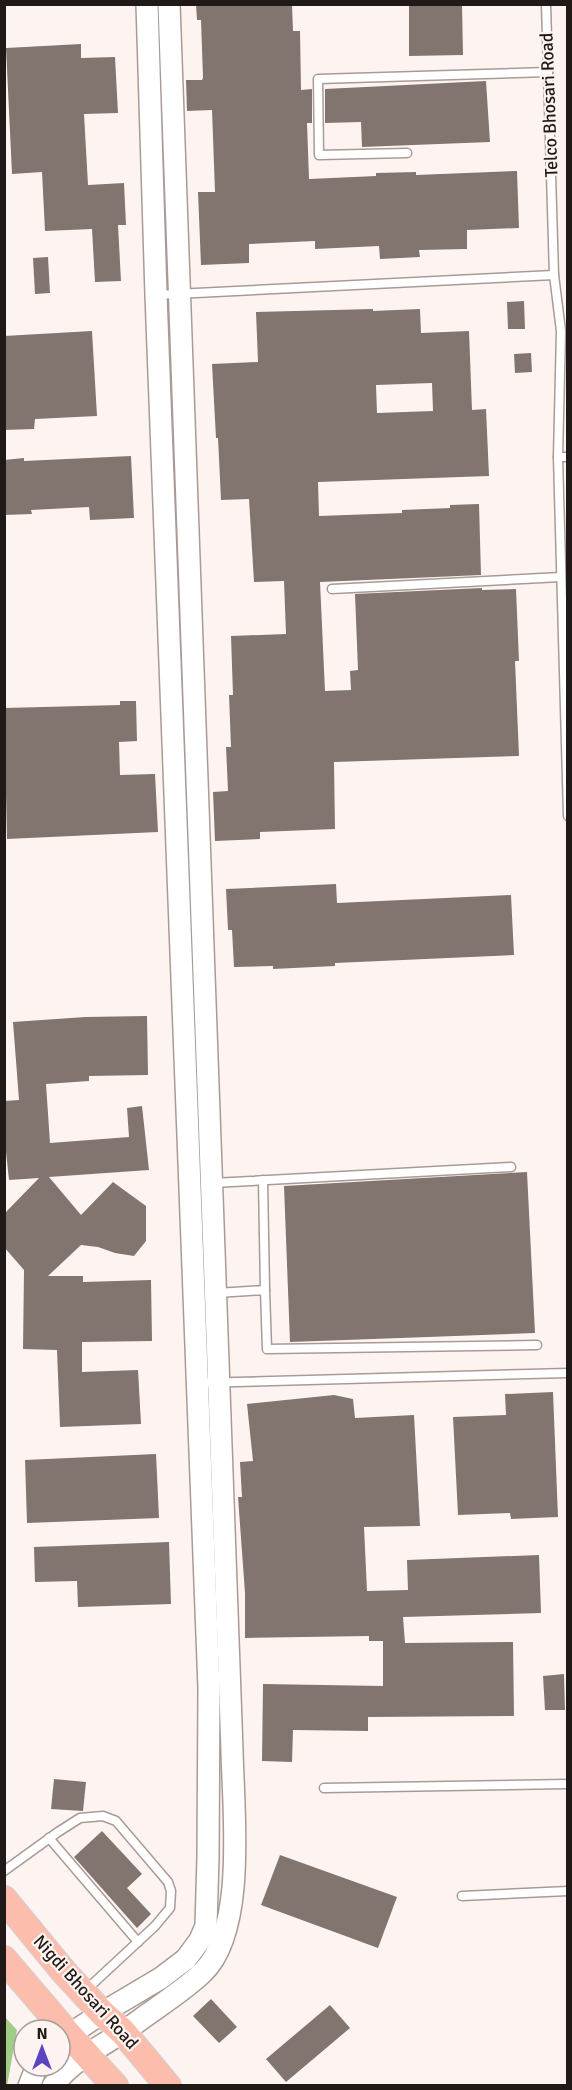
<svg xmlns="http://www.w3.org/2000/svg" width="572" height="2090" font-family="Signika,sans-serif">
<rect width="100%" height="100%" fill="#fdf4f1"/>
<!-- forest -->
<path fill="#a1ce87" d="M 5,2017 L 17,2030 L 7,2086 L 4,2085 Z"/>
<!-- building -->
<g fill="#827570" fill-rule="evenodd">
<path d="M 196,4 L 292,4 L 293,31 L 300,31 L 301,90 L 312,89 L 312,123 L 307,123 L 309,179 L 376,176 L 376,173 L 416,172 L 416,175 L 517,171 L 519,228 L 467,230 L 467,249 L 419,250 L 420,257 L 380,259 L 379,246 L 315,249 L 315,241 L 249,244 L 249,263 L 201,265 L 198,192 L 215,192 L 212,110 L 187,111 L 186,80 L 202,80 L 203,78 L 201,20 L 197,20 Z"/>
<path d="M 409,4 L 462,4 L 463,55 L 409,56 Z"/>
<path d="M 81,44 L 81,58 L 115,57 L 118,113 L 84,114 L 88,185 L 124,183 L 126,225 L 118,225 L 121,281 L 95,282 L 92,229 L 45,231 L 42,172 L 12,174 L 6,48 Z"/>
<path d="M 486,81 L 490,142 L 362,147 L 361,122 L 325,123 L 325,89 Z"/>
<path d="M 48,257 L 50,293 L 35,294 L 33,258 Z"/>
<path d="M 524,301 L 525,329 L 508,329 L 507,302 Z"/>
<path d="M 373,309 L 373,311 L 420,309 L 421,333 L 469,331 L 472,410 L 486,409 L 489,476 L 318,482 L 319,516 L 402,513 L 402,510 L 450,508 L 450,505 L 479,504 L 481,575 L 320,582 L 325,691 L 351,690 L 350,671 L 358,670 L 355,594 L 482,588 L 482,590 L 516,589 L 519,661 L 515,661 L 519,756 L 334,762 L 335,829 L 260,832 L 260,839 L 215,841 L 213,792 L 228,791 L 226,747 L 231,747 L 229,695 L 233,695 L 231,636 L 286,634 L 284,581 L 254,582 L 249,499 L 221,500 L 218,438 L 216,438 L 212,364 L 258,362 L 256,312 ZM 432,383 L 433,411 L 377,413 L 376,385 Z"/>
<path d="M 92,331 L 97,416 L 35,419 L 34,429 L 4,430 L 4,336 Z"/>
<path d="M 531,353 L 532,372 L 515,373 L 514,354 Z"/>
<path d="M 131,456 L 134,518 L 90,520 L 89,507 L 31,510 L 32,514 L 4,515 L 4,460 L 24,458 L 24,461 Z"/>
<path d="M 120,701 L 136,701 L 137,741 L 119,742 L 120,775 L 155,774 L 158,832 L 7,839 L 4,708 L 120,705 Z"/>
<path d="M 336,884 L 337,903 L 511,895 L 514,955 L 335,963 L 335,966 L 273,969 L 273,966 L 234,967 L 232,930 L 228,930 L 226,889 Z"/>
<path d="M 147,1016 L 148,1075 L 89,1076 L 89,1081 L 46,1084 L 50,1143 L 129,1137 L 127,1108 L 142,1106 L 149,1170 L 49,1177 L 81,1215 L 113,1182 L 146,1206 L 146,1241 L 134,1256 L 115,1253 L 98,1247 L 81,1245 L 48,1276 L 83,1276 L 83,1282 L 151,1280 L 152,1341 L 82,1342 L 82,1372 L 138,1370 L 141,1424 L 60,1427 L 57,1350 L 23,1349 L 24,1270 L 4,1247 L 4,1214 L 39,1178 L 9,1180 L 4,1133 L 4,1101 L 19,1100 L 13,1022 L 85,1017 Z"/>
<path d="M 527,1172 L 535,1333 L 290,1342 L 284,1186 Z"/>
<path d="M 553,1392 L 558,1517 L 511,1519 L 510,1513 L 458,1515 L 453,1417 L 506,1415 L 505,1394 Z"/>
<path d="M 334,1395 L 353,1399 L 355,1418 L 414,1415 L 420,1526 L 364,1527 L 367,1591 L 408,1590 L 407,1560 L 539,1555 L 541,1613 L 403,1617 L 405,1643 L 513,1642 L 514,1716 L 368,1717 L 368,1731 L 293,1730 L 292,1762 L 262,1761 L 263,1684 L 383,1686 L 383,1641 L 369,1641 L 369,1636 L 245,1638 L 245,1593 L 238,1497 L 242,1497 L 240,1462 L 253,1461 L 247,1404 Z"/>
<path d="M 156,1454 L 159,1518 L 27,1523 L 25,1460 Z"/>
<path d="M 169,1542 L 171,1604 L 78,1607 L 77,1581 L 35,1582 L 34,1547 Z"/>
<path d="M 564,1674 L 565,1710 L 545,1710 L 543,1676 Z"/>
<path d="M 54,1779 L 86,1782 L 83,1811 L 51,1809 Z"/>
<path d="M 102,1831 L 142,1874 L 127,1888 L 151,1914 L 137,1928 L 74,1857 Z"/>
<path d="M 280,1855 L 397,1897 L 378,1948 L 261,1905 Z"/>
<path d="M 211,1999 L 237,2027 L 219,2043 L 193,2016 Z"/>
<path d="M 330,2005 L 350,2028 L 286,2082 L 266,2059 Z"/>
</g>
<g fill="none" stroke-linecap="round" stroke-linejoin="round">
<!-- service casing -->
<g stroke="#a89b95" stroke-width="11">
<g id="service">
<path d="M 546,4 L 554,275 L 561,331 L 558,457 L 568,816"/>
<path d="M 407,153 L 319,155 L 318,79 L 548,72"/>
<path d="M 156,295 L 554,275"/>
<path d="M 558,457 L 568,457"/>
<path d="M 332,589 L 561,577"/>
<path d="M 263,1180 L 265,1290"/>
<path d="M 213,1183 L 511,1167"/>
<path d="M 217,1293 L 265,1290 L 267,1349 L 537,1345"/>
<path d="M 197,1383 L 568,1373"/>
<path d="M 324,1788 L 568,1784"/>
<path d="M 49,1838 L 138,1942"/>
<path d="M 4,1871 L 58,1832 L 80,1818 L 103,1816 L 116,1821 L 168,1882 L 171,1891 L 170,1908 L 155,1926 L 86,1990"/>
<path d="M 462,1896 L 568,1891"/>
</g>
</g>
<!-- tertiary casing -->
<g stroke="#a89b95" stroke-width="24">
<g id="tertiary">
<path d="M 60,2041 L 102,2013 L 161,1978 L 186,1959 L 200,1940 L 206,1926 L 208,1857 L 209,1688 L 156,295 L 147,4"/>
<path d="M 29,2086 L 37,2066"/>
<path d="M 53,2086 C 72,2059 107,2044 133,2025 C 154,2009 185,1990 203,1972 C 247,1930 233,1808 232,1750 L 169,4"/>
</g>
</g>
<!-- primary casing -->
<g stroke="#d2d1d1" stroke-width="28">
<g id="primary">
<path d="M 4,1899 L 64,1972 L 102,2013 L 123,2032 L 168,2086"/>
<path d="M 4,1959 L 68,2034 L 115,2086"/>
</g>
</g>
<!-- service -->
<use href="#service" stroke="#fff" stroke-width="8"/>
<!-- tertiary -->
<use href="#tertiary" stroke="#fff" stroke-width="21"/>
<!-- primary -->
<use href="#primary" stroke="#fcbdac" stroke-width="26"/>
</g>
<g text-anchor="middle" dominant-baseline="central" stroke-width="4.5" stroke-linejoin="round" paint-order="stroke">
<!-- street labels -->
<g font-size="18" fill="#1f1a18" stroke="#fdf4f1">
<text transform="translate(549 105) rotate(-92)">Telco Bhosari Road</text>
<text transform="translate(86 1992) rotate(48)">Nigdi Bhosari Road</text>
</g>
</g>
<!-- border -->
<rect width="572" height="2090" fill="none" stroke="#1f1a18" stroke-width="12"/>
<!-- north arrow -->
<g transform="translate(42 2048)"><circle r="28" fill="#fdf4f1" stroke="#a49d9a" stroke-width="1.5"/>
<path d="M0-4.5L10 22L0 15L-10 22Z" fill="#5b44bd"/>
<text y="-9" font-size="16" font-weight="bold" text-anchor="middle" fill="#1f1a18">N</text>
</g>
</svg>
